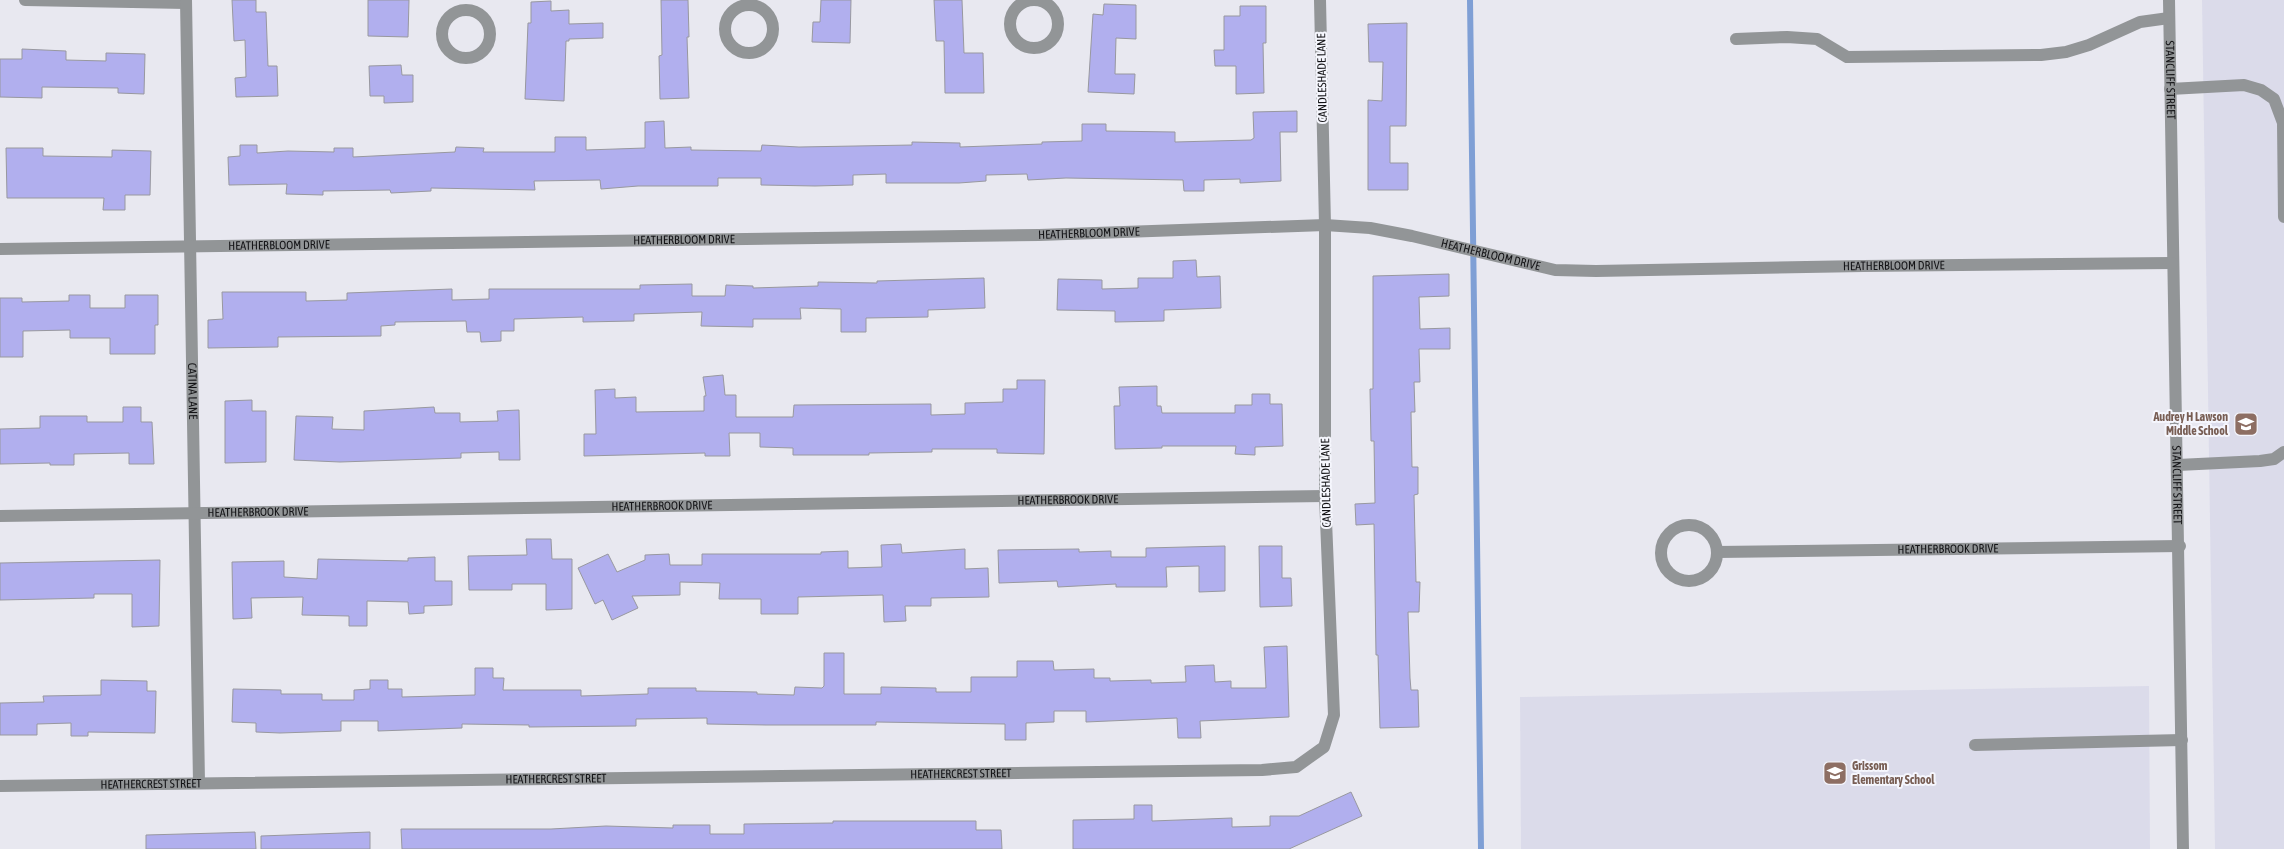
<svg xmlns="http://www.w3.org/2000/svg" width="2284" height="849" font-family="'Asap Condensed',sans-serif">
<rect width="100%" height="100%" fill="#e8e8f0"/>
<!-- built -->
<g fill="#dbdbea">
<path d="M 2202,0 L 2284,0 L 2284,849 L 2215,849 Z"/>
<path d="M 2149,686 L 2150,849 L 1521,849 L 1520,697 Z"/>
</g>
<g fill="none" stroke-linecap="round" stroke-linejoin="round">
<!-- stream -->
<path stroke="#7f9fd5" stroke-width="6" d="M 1470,0 L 1481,849"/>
</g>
<!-- building -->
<g fill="#b1afee" stroke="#98989f">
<path d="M 232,0 L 256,0 L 256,12 L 266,12 L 268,66 L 277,66 L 278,96 L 236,97 L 235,78 L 246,77 L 245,40 L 234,41 Z"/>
<path d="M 368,0 L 409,0 L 408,37 L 368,36 Z"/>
<path d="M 661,0 L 688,0 L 689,37 L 687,37 L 689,98 L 660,99 L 659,56 L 662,55 Z"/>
<path d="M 821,0 L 851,0 L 850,43 L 812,42 L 813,22 L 820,22 Z"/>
<path d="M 934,0 L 962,0 L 964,53 L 983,53 L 984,93 L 945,93 L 944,41 L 936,41 Z"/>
<path d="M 551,1 L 551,11 L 569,10 L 569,24 L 603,23 L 603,38 L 569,39 L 569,41 L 566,41 L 564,101 L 525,99 L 528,23 L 531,23 L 531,2 Z"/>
<path d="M 1104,4 L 1136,5 L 1136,39 L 1116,38 L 1115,74 L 1135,74 L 1134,94 L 1088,92 L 1093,14 L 1103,15 Z"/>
<path d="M 1240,6 L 1266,6 L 1266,43 L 1263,43 L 1264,93 L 1236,94 L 1236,66 L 1215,66 L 1214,50 L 1224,50 L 1224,16 L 1240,16 Z"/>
<path d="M 1407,23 L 1406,126 L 1390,126 L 1390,163 L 1408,163 L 1408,190 L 1368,190 L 1368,100 L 1382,101 L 1383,62 L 1369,62 L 1368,24 Z"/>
<path d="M 22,49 L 66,51 L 66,60 L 106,61 L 106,53 L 145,54 L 144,94 L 118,93 L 118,88 L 42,87 L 42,98 L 0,97 L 0,59 L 22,59 Z"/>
<path d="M 401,65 L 402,75 L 413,75 L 413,102 L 384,103 L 384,96 L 370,96 L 369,66 Z"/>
<path d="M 1297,111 L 1297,132 L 1280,132 L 1281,181 L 1240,183 L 1240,179 L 1204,180 L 1204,191 L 1184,191 L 1183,180 L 1066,178 L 1028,180 L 1027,174 L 986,175 L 986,181 L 959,183 L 886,183 L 886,174 L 853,175 L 853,185 L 815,186 L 761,185 L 761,178 L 718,178 L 718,186 L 638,186 L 601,189 L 600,180 L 534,181 L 535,190 L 431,188 L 431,191 L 391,193 L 390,190 L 323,191 L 323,195 L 286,194 L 287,184 L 229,185 L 228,157 L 240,156 L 240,145 L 257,145 L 257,153 L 288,151 L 334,152 L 334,148 L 353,148 L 353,157 L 455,152 L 456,147 L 484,148 L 483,152 L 555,152 L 555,137 L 586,137 L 586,150 L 645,148 L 645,122 L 664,121 L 665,148 L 691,147 L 691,150 L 761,151 L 762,145 L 799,147 L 912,145 L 912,142 L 960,143 L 960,147 L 1042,144 L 1042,142 L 1082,141 L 1082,124 L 1106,124 L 1106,131 L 1175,132 L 1175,142 L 1251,140 L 1254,138 L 1253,112 Z"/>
<path d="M 6,148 L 43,148 L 43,156 L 112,157 L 112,150 L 151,151 L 150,195 L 125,195 L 125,210 L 103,210 L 104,198 L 7,198 Z"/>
<path d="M 1196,260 L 1197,277 L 1220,276 L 1221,308 L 1164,310 L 1164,321 L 1115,322 L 1115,311 L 1057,310 L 1058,279 L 1102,280 L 1102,289 L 1138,288 L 1138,278 L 1173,278 L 1173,261 Z"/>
<path d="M 1449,274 L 1449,296 L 1419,297 L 1420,329 L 1450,328 L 1450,349 L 1419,349 L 1420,382 L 1414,382 L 1415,412 L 1411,412 L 1412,467 L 1418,467 L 1418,494 L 1414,495 L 1416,582 L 1420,582 L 1419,612 L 1408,612 L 1410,678 L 1411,690 L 1418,690 L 1419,727 L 1380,728 L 1378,655 L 1376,655 L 1374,524 L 1356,525 L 1355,504 L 1375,503 L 1374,441 L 1371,441 L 1370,389 L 1373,389 L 1373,276 Z"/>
<path d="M 984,278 L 985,308 L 928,310 L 928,317 L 866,318 L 866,332 L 841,332 L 841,309 L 800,308 L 801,319 L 753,319 L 753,327 L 701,326 L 702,312 L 634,314 L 634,321 L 583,322 L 583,317 L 514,319 L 514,331 L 501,331 L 501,341 L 481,342 L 480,332 L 467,332 L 466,321 L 395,322 L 395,325 L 381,326 L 381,336 L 278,337 L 278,347 L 208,348 L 208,320 L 223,319 L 222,292 L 306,292 L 306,301 L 347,300 L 347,293 L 452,289 L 452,300 L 489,299 L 489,289 L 640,289 L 640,285 L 692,284 L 692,296 L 725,296 L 726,285 L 753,286 L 753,288 L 818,286 L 818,282 L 877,283 L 877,281 Z"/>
<path d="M 69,295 L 90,295 L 90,308 L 125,308 L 125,295 L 158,295 L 158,325 L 155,325 L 155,354 L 110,354 L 110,338 L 70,338 L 70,330 L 23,331 L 23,357 L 0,357 L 0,298 L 22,298 L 22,302 L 69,301 Z"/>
<path d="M 723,375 L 725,395 L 736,395 L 736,417 L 793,417 L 794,405 L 931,404 L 931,415 L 965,414 L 965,403 L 1003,402 L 1003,389 L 1017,389 L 1017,380 L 1045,380 L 1044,454 L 997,453 L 997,449 L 932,449 L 932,452 L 869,453 L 869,455 L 793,455 L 793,448 L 760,447 L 760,433 L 729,433 L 730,456 L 705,456 L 705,453 L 584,456 L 584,434 L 596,434 L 595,390 L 615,389 L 615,398 L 636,397 L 636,412 L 704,411 L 704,396 L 706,396 L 703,377 Z"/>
<path d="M 1157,386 L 1157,406 L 1161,406 L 1162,413 L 1235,413 L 1235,405 L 1252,405 L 1252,394 L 1270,394 L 1270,404 L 1282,404 L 1283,446 L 1255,447 L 1255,455 L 1235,454 L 1236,446 L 1162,446 L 1162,448 L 1115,449 L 1114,406 L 1120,406 L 1119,387 Z"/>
<path d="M 252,400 L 252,411 L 266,411 L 266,462 L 225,463 L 225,401 Z"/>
<path d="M 123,407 L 141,407 L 141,422 L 152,422 L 154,464 L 129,464 L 129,453 L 74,454 L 74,465 L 50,465 L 50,463 L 0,464 L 0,429 L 40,428 L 40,416 L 87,416 L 87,422 L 123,422 Z"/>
<path d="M 434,407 L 435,413 L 460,413 L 460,422 L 498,421 L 497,411 L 519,410 L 520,460 L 499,460 L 499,452 L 461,453 L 461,458 L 340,462 L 294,460 L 296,416 L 333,417 L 332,429 L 364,430 L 364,411 Z"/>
<path d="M 526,539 L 551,539 L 552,559 L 572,559 L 572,609 L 546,610 L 546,584 L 512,584 L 512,590 L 469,590 L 468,556 L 527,555 Z"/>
<path d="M 901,544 L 902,553 L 965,549 L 965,569 L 988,568 L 989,597 L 931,598 L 931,606 L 905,606 L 906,621 L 884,622 L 883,595 L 798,597 L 798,614 L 761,614 L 761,599 L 719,599 L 720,583 L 680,582 L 680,595 L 632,596 L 638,608 L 612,620 L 603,600 L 595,604 L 578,568 L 608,554 L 617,572 L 645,560 L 645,555 L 669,554 L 670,565 L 702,565 L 702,554 L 821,554 L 821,552 L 848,551 L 848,568 L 882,567 L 881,545 Z"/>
<path d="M 1225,546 L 1225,591 L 1199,592 L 1199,566 L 1166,567 L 1167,587 L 1116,587 L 1116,584 L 1058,587 L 1057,581 L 999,583 L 998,550 L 1079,549 L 1079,552 L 1111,551 L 1111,557 L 1146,557 L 1146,548 Z"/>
<path d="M 1259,546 L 1282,546 L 1282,578 L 1291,578 L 1292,606 L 1260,607 Z"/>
<path d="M 435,557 L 435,581 L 452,581 L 452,605 L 424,606 L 424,613 L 409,614 L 408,602 L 367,601 L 367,626 L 349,626 L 349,616 L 302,615 L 303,597 L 251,598 L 252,618 L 233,619 L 232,562 L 284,561 L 284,577 L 317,579 L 318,559 L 408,561 L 408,558 Z"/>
<path d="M 160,560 L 159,626 L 132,627 L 132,594 L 94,594 L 94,598 L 0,600 L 0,563 Z"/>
<path d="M 1287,646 L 1289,717 L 1200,721 L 1201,738 L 1178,738 L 1177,718 L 1086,722 L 1086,711 L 1054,711 L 1054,722 L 1026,723 L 1026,740 L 1005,740 L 1005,724 L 876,722 L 876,725 L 766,725 L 707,724 L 707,718 L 636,719 L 636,726 L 529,727 L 529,725 L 462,724 L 462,728 L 378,731 L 378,721 L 341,721 L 341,731 L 280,733 L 256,732 L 256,723 L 232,722 L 233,689 L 281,690 L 281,694 L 322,694 L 322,700 L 354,700 L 354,690 L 370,689 L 370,680 L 388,680 L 388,689 L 402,689 L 402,697 L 475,695 L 475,668 L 493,668 L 493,678 L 504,678 L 503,690 L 581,690 L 581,696 L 648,694 L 648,688 L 696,688 L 696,691 L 757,692 L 757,694 L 794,695 L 795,687 L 822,688 L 824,686 L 824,653 L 844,653 L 844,694 L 881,694 L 881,687 L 936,688 L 936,692 L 971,692 L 971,677 L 1017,677 L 1017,661 L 1053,661 L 1054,670 L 1094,669 L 1094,678 L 1110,678 L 1110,681 L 1151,680 L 1151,683 L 1186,682 L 1185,666 L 1214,665 L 1215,682 L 1231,681 L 1231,688 L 1266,688 L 1264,647 Z"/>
<path d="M 101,680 L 147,681 L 147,691 L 156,691 L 155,733 L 88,732 L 88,736 L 71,736 L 71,723 L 37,724 L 37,735 L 0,735 L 0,703 L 44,702 L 43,696 L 101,695 Z"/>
<path d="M 1351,792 L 1362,816 L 1289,849 L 1073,849 L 1073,820 L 1134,819 L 1134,805 L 1152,805 L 1152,821 L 1232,818 L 1232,827 L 1270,826 L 1270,816 L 1299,816 Z"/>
<path d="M 833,821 L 976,821 L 976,830 L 1001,830 L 1002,849 L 402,849 L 401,829 L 551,829 L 606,826 L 673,828 L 673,825 L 710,825 L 710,834 L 744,834 L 744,824 L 833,823 Z"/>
<path d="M 255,832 L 256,849 L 146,849 L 146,835 Z"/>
<path d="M 370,832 L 370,849 L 261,849 L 261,836 Z"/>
</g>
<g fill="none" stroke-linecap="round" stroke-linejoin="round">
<!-- minor -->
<g stroke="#929597" stroke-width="12">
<path d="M 25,0 L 186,3"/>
<path id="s1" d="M 186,0 L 199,783"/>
<path id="s2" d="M 2169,0 L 2183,849"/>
<circle cx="1034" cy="24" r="24"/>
<circle cx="749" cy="29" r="24"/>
<circle cx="466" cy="34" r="24"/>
<path d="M 1736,39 L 1787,37 L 1817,39 L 1847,57 L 2041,55 L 2066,52 L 2089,45 L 2140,22 L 2169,18"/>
<path d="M 2170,89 L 2244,85 L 2261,90 L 2274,99 L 2283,123 L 2284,217"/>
<path id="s3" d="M 0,249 L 1039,235 L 1325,225 L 1370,228 L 1412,236 L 1555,270 L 1596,271 L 1863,266 L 2172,263"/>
<path d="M 2178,465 L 2260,461 L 2274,459 L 2284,452"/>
<path id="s4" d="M 0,516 L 1325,496"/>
<circle cx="1689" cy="553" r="28"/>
<path id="s5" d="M 1717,552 L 2180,546"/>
<path d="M 1975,745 L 2182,740"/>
<path id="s6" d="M 0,786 L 1262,770 L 1296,767 L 1324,747 L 1334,715 L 1325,496 L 1325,225 L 1320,0"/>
</g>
</g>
<!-- icons -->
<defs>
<g id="school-square" transform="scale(1.25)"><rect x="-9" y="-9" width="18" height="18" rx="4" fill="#8d6e63" stroke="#f5f6fd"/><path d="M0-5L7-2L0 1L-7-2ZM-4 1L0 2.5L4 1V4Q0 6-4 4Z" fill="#fff"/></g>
</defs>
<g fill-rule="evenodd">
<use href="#school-square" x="2246" y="424"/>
<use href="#school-square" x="1835" y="773"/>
</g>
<g text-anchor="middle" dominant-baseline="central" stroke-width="4" stroke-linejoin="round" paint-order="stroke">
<!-- street labels -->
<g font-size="12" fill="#141417" stroke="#f5f6fd">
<text transform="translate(1322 78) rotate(-91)">CANDLESHADE LANE</text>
<text stroke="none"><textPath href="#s2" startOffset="80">STANCLIFF STREET</textPath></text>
<text stroke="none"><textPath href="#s3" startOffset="1089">HEATHERBLOOM DRIVE</textPath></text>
<text stroke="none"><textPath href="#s3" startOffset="684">HEATHERBLOOM DRIVE</textPath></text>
<text stroke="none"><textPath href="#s3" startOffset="279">HEATHERBLOOM DRIVE</textPath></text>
<text stroke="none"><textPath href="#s3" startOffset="1494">HEATHERBLOOM DRIVE</textPath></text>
<text stroke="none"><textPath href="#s3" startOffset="1899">HEATHERBLOOM DRIVE</textPath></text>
<text stroke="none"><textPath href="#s1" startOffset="391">CATINA LANE</textPath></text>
<text transform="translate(1326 483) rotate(-91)">CANDLESHADE LANE</text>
<text stroke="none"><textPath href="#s2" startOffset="485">STANCLIFF STREET</textPath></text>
<text stroke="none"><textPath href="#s4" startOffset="1068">HEATHERBROOK DRIVE</textPath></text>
<text stroke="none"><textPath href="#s4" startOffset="662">HEATHERBROOK DRIVE</textPath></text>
<text stroke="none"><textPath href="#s4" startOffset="258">HEATHERBROOK DRIVE</textPath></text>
<text stroke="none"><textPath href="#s5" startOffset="231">HEATHERBROOK DRIVE</textPath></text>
<text stroke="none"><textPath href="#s6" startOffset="961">HEATHERCREST STREET</textPath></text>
<text stroke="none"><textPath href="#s6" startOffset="556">HEATHERCREST STREET</textPath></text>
<text stroke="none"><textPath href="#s6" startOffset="151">HEATHERCREST STREET</textPath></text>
</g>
<!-- education labels -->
<g font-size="12" font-weight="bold" fill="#785e54" stroke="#f5f6fd" text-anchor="end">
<text x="2228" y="417">Audrey H Lawson<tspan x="2228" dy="14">Middle School</tspan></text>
<text x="1852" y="766" text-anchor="start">Grissom<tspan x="1852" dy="14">Elementary School</tspan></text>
</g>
</g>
</svg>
